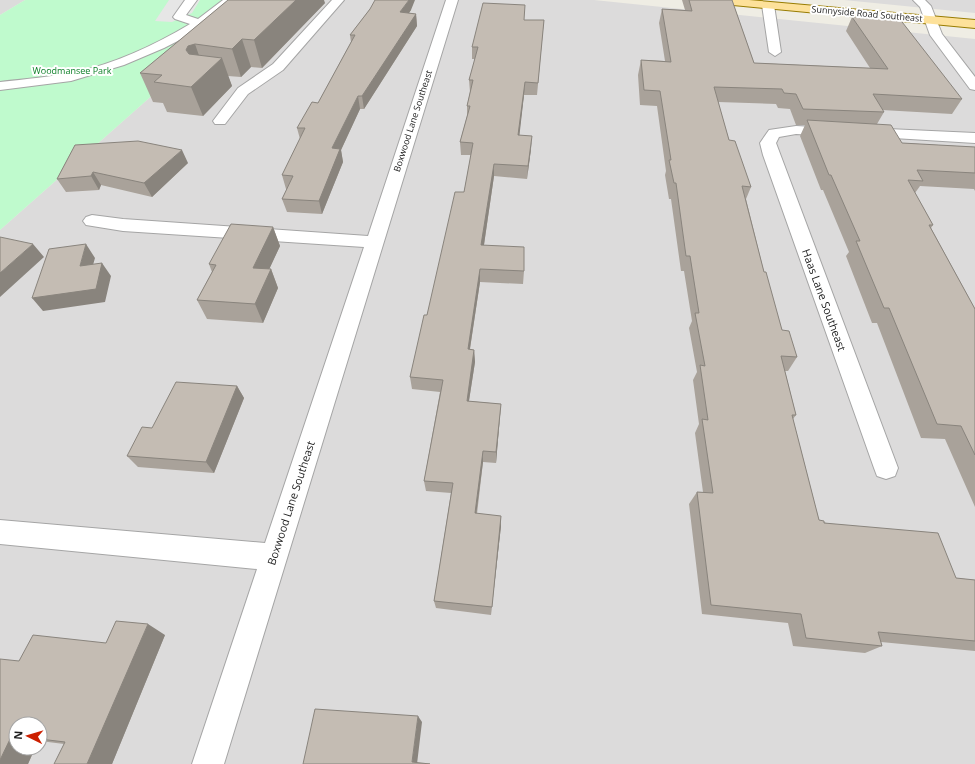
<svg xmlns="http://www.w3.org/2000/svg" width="975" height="764" font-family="'Open Sans',sans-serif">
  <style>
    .residential { fill: #dcdbdb; fill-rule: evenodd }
    .park { fill: #bffacd }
    .parking { fill: #e6e6e6 }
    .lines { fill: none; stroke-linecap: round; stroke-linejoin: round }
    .minor-casing { stroke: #a5a5a5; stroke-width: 2 }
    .major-casing { stroke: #987c00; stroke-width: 2 }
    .minor { fill: #fff; fill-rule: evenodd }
    .major { fill: #fde19a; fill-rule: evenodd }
    .wall { fill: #a9a29a }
    .shaded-wall { fill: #89847d }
    .building { fill: #c4bcb3; stroke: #89847d }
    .labels { text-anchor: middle; stroke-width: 4; stroke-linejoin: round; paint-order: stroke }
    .far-street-label { font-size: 9px; fill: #1e1e1e; stroke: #fff }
    .far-park-label { font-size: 9px; fill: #0a7e25; stroke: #fff }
    .street-label { font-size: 11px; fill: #1e1e1e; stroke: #fff }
  </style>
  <rect width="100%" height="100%" fill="#efede4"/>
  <path class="residential" d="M0 0H25L0 15Z
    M260 0H594L975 39V764H0V230ZM16 724H40V748H16Z
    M844 0H975V13Z"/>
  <path class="park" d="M25 0H260L0 230V15Z"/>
  <path class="parking" d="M169 0H200L192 13 172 22 155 21Z"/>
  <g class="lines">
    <g class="minor-casing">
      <path id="minor" d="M185 0H197L186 15 198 19 223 0H236L205 27 164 48 124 65 71 81 0 90V82C26 79 51 77 76 72 116 63 155 45 190 24L175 19 173 17Z
        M332 0H344L283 70 248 94 225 124H215L213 121 238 88 273 64Z
        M446 0H458L224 764H192L257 569 0 544V520L265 543 364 247 123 231 86 225 83 221 86 217 92 215 123 219 368 236Z
        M913 0H925L931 6 942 34 975 77V90L970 89 930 35 920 7Z
        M768 2 774 5 781 52 775 56 769 52 762 5Z
        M796 126 832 128 837 129 839 132 837 135 832 136 796 134 779 137 776 143 898 468 895 476 886 479 877 476 874 468 763 155 760 143 769 130Z
        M866 128 975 133V143L861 136 858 133 861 130Z"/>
    </g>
    <g class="major-casing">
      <path id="major" d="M706 0H749L975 20V28L712 3Z"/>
    </g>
    <use href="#minor" class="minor"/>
    <use href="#major" class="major"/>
  </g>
  <path class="wall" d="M228 0 325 3 262 68 251 67 241 77 228 76 232 86 203 116 167 112 163 103 153 102 140 73Z
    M682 0H732L754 63 870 68 846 31 852 17 962 99 952 114 882 110 884 112 877 124 902 143 975 147V191L974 189 920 186 915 193 933 225 931 228 975 309V507L945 439 921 438 877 323H872L846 256 849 252 823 190H821L800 136 805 125H796L790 109 778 108 776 104 718 102 729 140 751 187 746 199 764 272 782 330 797 357 788 371H785L796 415 793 419 819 520 956 578 975 580V651L881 642 882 646 865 653 793 646 788 623 702 614 689 504 697 492H703L695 433 699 424 693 380 697 372 689 328 692 321 684 271H681L671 199H669L665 175 666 171 657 106 640 105 638 75 641 60 665 61 659 23 662 9 685 10Z
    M370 9 411 10 409 13 416 14 417 26 364 109H360L341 150 343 162 322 214 287 212 282 199 287 189H286L282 175 300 139 297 128 318 103 351 42 350 35Z
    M524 20H544L537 95H524L519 135 531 149 527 179 494 176 484 245 524 271 523 284 480 282 470 349 474 350 475 362 469 401 501 404 500 416 496 463 483 462 477 514 501 516V526L491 615 436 608 434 601 451 493 426 491 424 481 440 392 412 389 410 377 427 315 464 192 471 155H461L460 142 467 116V106L470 92 469 80 475 59H472V47Z
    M75 145 188 163 152 197 101 185 99 190 66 192 57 179Z
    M273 227 280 246 269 269H271L278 288 263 323 207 319 197 300 212 272 209 264Z
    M237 386 244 398 214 473 138 467 127 456Z
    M165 635 112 764H54L64 744 40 741V724H16V748H35L28 764H0L19 661 106 643Z"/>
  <path class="shaded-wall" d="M296 0H324L325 3 262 68 254 40Z
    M409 0H415L411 10 401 24 400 12Z
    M416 14 417 26 364 109 362 96Z
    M242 39 251 67 241 77 232 49Z
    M195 44 205 73 186 50 188 46Z
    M222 58 232 86 203 116 191 87Z
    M525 82 524 95 518 148V135Z
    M358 96 360 109 341 150 343 162 322 214 319 201 332 148Z
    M532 136 531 149 527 179 528 166Z
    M182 150 188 163 152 197 144 183Z
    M494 164V176L482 258 481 245Z
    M93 172 101 185 99 190 91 176Z
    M273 227 280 246 261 287 253 268Z
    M33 244 44 257 0 297V273Z
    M86 244 95 258 89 279 80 266Z
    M102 263 111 276 105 302 43 311 32 298Z
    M271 269 278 288 263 323 255 304Z
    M480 269V282L468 361V349Z
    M474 350 475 362 467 413V401Z
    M237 386 244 398 214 473 206 462Z
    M501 404 500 416 496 463V452Z
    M483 451V462L475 523V513Z
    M501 516V526L491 615 492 607Z
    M148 624 165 635 112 764H87Z
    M418 716 422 722 417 764 412 762Z
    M12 735 16 736V748H35L28 764H0V760Z"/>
  <path class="building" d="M228 0H296L254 40 242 39 232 49 195 44 188 46 186 50 189 54 222 58 191 87 154 82 162 75 140 73Z
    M375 0H409L400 12 416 14 362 96H358L332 148 340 149 319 201 282 199 293 176 282 175 305 128H297L312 102 318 103 355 35H350L370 9Z
    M689 0H732L754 63 888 69 852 17 899 18 962 99 873 94 884 112 803 109 796 94 784 93 782 89 714 87 729 140 735 141 751 187 742 186 764 272H766L782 330 789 331 797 357 781 356 796 415H792L819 520 824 521V523L938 533 956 578 975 580V641L878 632 882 646 806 638 801 614 711 605 697 492 713 493 702 419 708 420 700 365 705 366 695 313H699L690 256H686L676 183H674L669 160H671L660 91 644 90 641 60 671 62 662 9 692 11Z
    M483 3 525 5 524 20H544L538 83 525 82 518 135 532 136 528 166 494 164 481 245 524 247V271L480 269 468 349 474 350 467 401 501 404 496 452 483 451 475 513 501 516 492 607 434 601 453 483 424 481 443 380 410 377 424 315H427L455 192H464L473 143 460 142 470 106H467L473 80H469L478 47H472Z
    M807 120 891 125 902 143 975 147V173L917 170 923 181 908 180 933 225H929L975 309V455L961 426 937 424 889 308H884L856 241H860L831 175H829Z
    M138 141 182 150 144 183 93 172 91 176 57 179 75 145Z
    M231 224 273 227 253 268 271 269 255 304 197 300 216 265 209 264Z
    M0 237 33 244 0 273Z
    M86 244 80 266 102 263 96 289 32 298 49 249Z
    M176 382 237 386 206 462 127 456 142 427 152 428Z
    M116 621 148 624 87 764H54L65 742 40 739V724H16V736L12 735 0 760V659L19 661 33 635 106 643Z
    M315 709 418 716 412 762 430 764H303Z"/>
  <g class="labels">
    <g class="far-street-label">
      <text transform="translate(867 14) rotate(5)" y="3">Sunnyside Road Southeast</text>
      <text transform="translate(413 121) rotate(-72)" y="3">Boxwood Lane Southeast</text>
    </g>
    <g class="far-park-label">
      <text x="72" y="74">Woodmansee Park</text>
    </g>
    <g class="street-label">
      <text transform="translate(824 300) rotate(70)" y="4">Haas Lane Southeast</text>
      <text transform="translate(291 503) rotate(-72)" y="4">Boxwood Lane Southeast</text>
    </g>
  </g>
  <g transform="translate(28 736) rotate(275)"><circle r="19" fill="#ffffff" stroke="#a5a5a5"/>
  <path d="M0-3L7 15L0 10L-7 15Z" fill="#cc1f00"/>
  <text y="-6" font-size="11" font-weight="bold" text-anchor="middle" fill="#1e1e1e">N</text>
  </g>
</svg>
